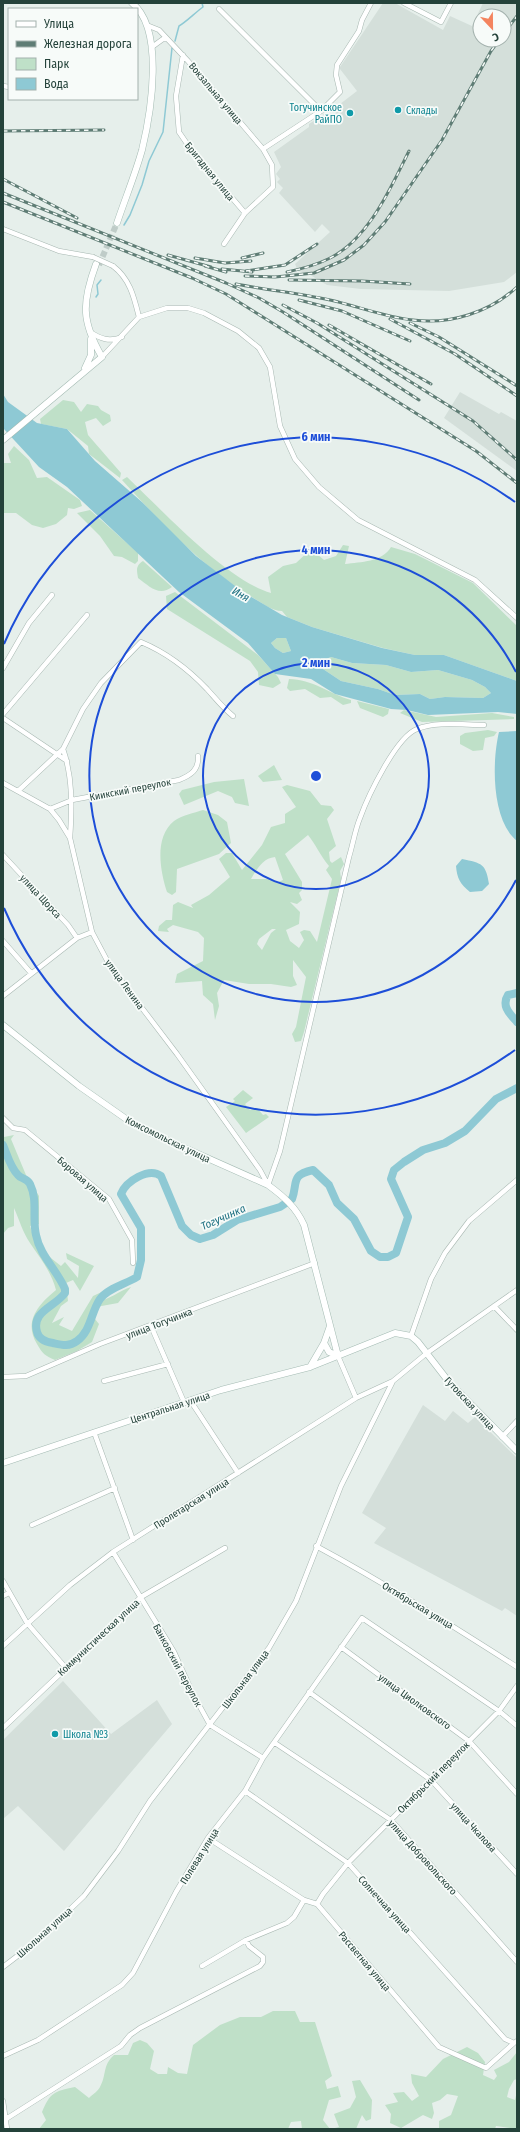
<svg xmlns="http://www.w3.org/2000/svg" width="520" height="2132" font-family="'Fira Sans Condensed',sans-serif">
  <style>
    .built { fill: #d4dfda; fill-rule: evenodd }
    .green { fill: #bfe0c8; fill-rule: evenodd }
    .water { fill: #8ec9d4; fill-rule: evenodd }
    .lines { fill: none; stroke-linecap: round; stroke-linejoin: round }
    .stream { stroke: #8ec9d4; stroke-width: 1.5 }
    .river { stroke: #8ec9d4; stroke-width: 8 }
    .secondary-tunnel { stroke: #bfccc8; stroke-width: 6; stroke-dasharray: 6 3; stroke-linecap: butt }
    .street-casing { stroke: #a8b8b2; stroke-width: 5.5 }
    .secondary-casing { stroke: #a4bbb3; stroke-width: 7 }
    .street { stroke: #fff; stroke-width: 4.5 }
    .secondary { stroke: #fff; stroke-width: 6 }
    .rail-casing { stroke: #5f7d75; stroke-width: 3 }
    .rail { stroke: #f7fbf9; stroke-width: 1.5; stroke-dasharray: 4.5; stroke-linecap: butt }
    .street-bridge-casing { stroke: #a8b8b2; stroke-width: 5.5; stroke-linecap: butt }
    .street-bridge { stroke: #fff; stroke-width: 4.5 }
    .ring { fill: none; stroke: #1d4ed8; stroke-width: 2 }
    .culture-dot { fill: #0f9aa8; stroke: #f7fbf9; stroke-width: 1.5 }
    .labels { text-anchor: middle; stroke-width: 3.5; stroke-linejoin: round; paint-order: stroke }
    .street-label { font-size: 10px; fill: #24423a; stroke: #f7fbf9 }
    .culture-label { font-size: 10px; fill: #0d838f; stroke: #f7fbf9; text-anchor: start }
    .water-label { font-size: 11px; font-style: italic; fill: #1c6f80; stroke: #f7fbf9 }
    .centre { fill: #1d4ed8; stroke: #f7fbf9; stroke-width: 2 }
    .ring-label { font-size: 12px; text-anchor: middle; font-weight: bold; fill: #1d4ed8; stroke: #f7fbf9; stroke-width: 3.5; stroke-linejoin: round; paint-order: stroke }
  </style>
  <rect width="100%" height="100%" fill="#e6efeb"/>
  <path class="built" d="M383 3H395L443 30 450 16 472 26 483 3H517V272L504 282 449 291 361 289 327 285 307 273 298 271 295 264 330 232 322 224 315 232 279 193 283 188 277 182 280 179 276 174 281 167 274 152 309 127V124L327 112 329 115 331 111 357 91 340 69V67ZM480 16H504V40H480Z
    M460 392 499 414 501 412 517 421V471L444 418Z
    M423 1405 445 1421 453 1411 468 1423 475 1417 517 1458V1616L505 1608 502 1611 374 1543 386 1528 362 1513Z
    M63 1681 111 1734 157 1700 172 1724 64 1851 18 1806 3 1819V1740Z"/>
  <path class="green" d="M63 400 74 402 81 412 87 404 98 406 101 410 110 415 111 421 103 426 96 418 85 422 88 435 121 473 120 478 89 454 88 446 67 429 41 424 40 419Z
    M14 446 29 460 37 478 47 477 80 500 82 506 74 509 68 508 67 515 56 524 43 528 32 525 16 513H3V463H11L8 454Z
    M127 477C162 510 226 580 271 593L268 577 283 566 296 563 311 549 324 560 336 556 343 545 349 546 345 564C361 562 382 562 391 547L415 554 473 583 517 626V681L444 655H415L383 648 312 627 287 617 282 611C272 611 264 604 255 599 203 568 162 524 122 480Z
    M90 510 138 553V561L135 564 122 557 114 556 100 536 77 513Z
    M143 561 172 587C159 597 149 586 138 578 137 571 135 566 143 561Z
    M175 592 258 655 278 677 281 683 273 688 259 685 258 672 250 661 167 609 166 596Z
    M277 638H286L291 651 283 653 275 648 271 643Z
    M331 657 352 663 386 665 411 672 438 670 472 680 485 687 491 693 483 698 445 697 430 699 420 694 395 695 378 689 341 681 323 669 321 661Z
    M289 679C312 679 330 694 351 700V703L343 705 331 697 320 698 305 689 290 691 287 688Z
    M357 701 389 709 388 714 383 717 360 708Z
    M404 710 436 717 492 713 514 717V719L422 722 400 713Z
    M488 730 497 732 494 736 485 738 483 750 473 751 460 744V736L465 733Z
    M274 765 282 780 263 782 258 776Z
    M244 779 249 806 235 803 232 797 218 791 184 805 179 794 182 790 214 782Z
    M287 785 310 791 321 805 331 806 334 810 327 819 336 846 329 852 330 861 332 863 341 857 344 864 340 871 341 879 304 1032 301 1041 295 1042 292 1034 296 1027 306 977 293 960V976L297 985 291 987 271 984H249L224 980 217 993 219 1006 215 1020 213 1004 203 995 202 981 175 983 177 974 203 961 204 938 198 932 173 925 167 929 169 932 158 931 159 926 166 920H172L173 905 178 902 193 908 191 905 209 895 230 877 219 859 226 853H232L242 870 262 845 271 827 285 823V814L296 807 282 787ZM308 835C316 845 320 855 329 866L326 870 332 879 317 942 310 931 304 930 300 932 304 940 299 948 290 941 286 930 299 924 300 912 290 902 297 904 302 900 299 893 302 890V882L285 854ZM275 857 283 880 278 882 269 879H251C257 869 263 858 275 857ZM272 929H276L271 933 262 950 257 944 259 939Z
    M203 810 218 815 227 822 231 843 219 854 177 869 176 892 172 895 167 892C160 871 154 837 174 821 182 815 194 813 203 810Z
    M243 1090 253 1098 245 1104 250 1110 257 1108 263 1115 266 1114 269 1117 246 1133 226 1107 235 1101 233 1099Z
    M14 1135 11 1139 26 1175 39 1196V1224L30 1226 37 1247 61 1266 65 1262 78 1278 79 1266 67 1259 66 1253 94 1266 80 1291 73 1280 66 1283 68 1301 61 1306 52 1323 64 1317 59 1325 72 1331 93 1296 106 1290 97 1301C108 1301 120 1290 131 1287L118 1303 96 1307 95 1319 99 1324 92 1342 77 1351 55 1360C45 1356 42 1353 37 1344 23 1321 39 1304 56 1290 51 1271 40 1258 30 1243 23 1233 19 1219 14 1208V1226L8 1228 3 1234V1136L4 1137Z
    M273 2011H295L300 2022H315L332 2076 325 2081 327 2089 338 2086 341 2097 329 2100 323 2120 330 2129H302L301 2121 291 2122 288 2129H39L46 2120 42 2112C50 2093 54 2091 75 2087L89 2098C92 2095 98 2091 100 2087 107 2074 102 2066 114 2055H128L133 2043 140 2040 147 2043 154 2051 150 2069 158 2074H167L168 2067 178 2073 187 2074 193 2045 220 2025 240 2017H261Z
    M467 2047 478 2053 485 2062 483 2075 494 2080 497 2076 494 2070 509 2062 517 2052V2079L514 2080 509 2089 507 2097 515 2100 517 2091V2129L496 2126 495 2129H439V2121L451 2115 458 2096 447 2094 440 2100 432 2103 434 2113 432 2119 423 2115 401 2128 390 2123 391 2114 385 2105 398 2102 393 2093 404 2092 412 2101 419 2096 412 2083 411 2074 426 2077 443 2059Z
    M360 2080 372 2100 371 2119 366 2121 362 2115 356 2129H331L339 2127 334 2114 350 2108 356 2097 352 2081Z"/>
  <path class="water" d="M3 394 8 402 37 423 67 429 95 461 142 502 196 556 243 592 282 615 312 627 382 648 415 655H444L517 681V714L498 712 428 715 407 710 391 709 335 694 311 679 275 674 248 643 179 592 67 487 39 467 3 428ZM277 638H286L291 651 283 653 275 648 271 643ZM331 657 352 663 386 665 411 672 438 670 472 680 485 687 491 693 483 698 445 697 430 699 420 694 395 695 378 689 341 681 323 669 321 661Z
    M517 731V841C491 820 492 761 499 732Z
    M462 859C482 863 486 864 489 884L482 891 470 892C460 884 457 878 456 866Z"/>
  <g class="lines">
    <path class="stream" d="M175 41 179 26C185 23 196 12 203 7L202 3
      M124 225 130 215 142 185 149 161 163 132 172 48
      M96 297 98 294 97 285 101 280"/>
    <path class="river" d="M517 993 508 995C501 1006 510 1014 517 1022
      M3 1145C7 1154 10 1167 18 1175 21 1179 27 1178 30 1184 38 1200 32 1218 36 1235 40 1256 57 1270 65 1289V1293C55 1307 31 1311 37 1332 39 1340 46 1342 53 1343 62 1345 69 1347 77 1341 91 1331 91 1312 100 1299 108 1288 126 1284 137 1277L141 1260V1228L121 1194C126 1181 149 1167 161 1176L182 1226 191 1235 200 1239 213 1235 237 1220 280 1207 292 1199C298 1183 290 1175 313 1170L329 1185 337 1203 354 1219 371 1251 380 1257H388L396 1253 408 1217 391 1179 394 1170 404 1162 423 1150 445 1143 465 1131 496 1099 517 1088"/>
    <path class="secondary-tunnel" d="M99 265 117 223"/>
    <g class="street-casing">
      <path id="street" d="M404 3 441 22 451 3
        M219 9 321 111
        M149 26 159 30 188 61 263 149 272 165 273 187 245 213 224 244
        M152 47 163 39H167
        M183 55 176 96 179 132 192 151 245 213
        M3 86 9 87
        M263 149 321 111 340 92 336 75 337 65 359 31 362 20 371 3
        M3 229 59 251 93 257
        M113 266C130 279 134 297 139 317
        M90 332C101 339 109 342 122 337
        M102 357 139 317 167 308H188L204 313 238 331 259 348 270 367 280 426 295 459 319 487 358 520 475 580 517 618
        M3 668 29 623 52 595
        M3 714 87 615
        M3 718 67 761
        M63 749C73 778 72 808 70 838
        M3 783 50 809 59 820 70 838 92 932 110 966 177 1054 260 1170 268 1185
        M18 791 63 749 83 709 101 683 141 642C165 652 189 670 207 689 216 699 223 708 233 716
        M50 809 72 800 179 780C191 775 199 770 198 756
        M3 855 68 925 77 938
        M3 941 31 973
        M3 996 77 938 92 932
        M3 1118 13 1128 25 1130 109 1199 132 1240 133 1263
        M268 1185 280 1151 349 857C353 844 355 830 360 818 368 796 396 737 417 729 436 721 463 725 484 725
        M494 1306 517 1330
        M151 1326 184 1402
        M411 1336 431 1279 445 1253 469 1221 517 1180
        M338 1356 356 1398
        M3 1377 26 1376 100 1344 315 1263
        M104 1381 168 1364
        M190 1400 238 1473
        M94 1432 133 1540
        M502 1437 517 1421
        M32 1525 115 1488
        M316 1546C385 1583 451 1625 517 1667
        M113 1552 174 1652 193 1694 210 1725 263 1758
        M3 1581 27 1623 65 1667
        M3 1596 9 1593
        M3 1646 70 1585 113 1552 356 1398 393 1381
        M341 1647 469 1741 517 1794
        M309 1692 431 1780 517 1874
        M3 1728 141 1597 225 1548
        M275 1743 391 1820 517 1962
        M245 1791 348 1863 505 2039 514 2043 517 2041
        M208 1838 304 1900 317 1904 439 2047 486 2068 514 2043
        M317 1904 323 1894 348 1863 499 1711 517 1686
        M202 1966 246 1940 287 1923 294 1917 304 1900
        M3 1967 37 1941 84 1896 118 1851 150 1801 269 1648 296 1601 341 1486 393 1381 427 1353 517 1290
        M3 2056 38 2040 122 1985 133 1973 176 1892 208 1838 245 1791 263 1758 362 1618 499 1711 517 1726
        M3 2101 7 2129
        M6 2119 121 2046 130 2035 140 2028 260 1966 263 1962V1957L249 1946 246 1940"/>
    </g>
    <g class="secondary-casing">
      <path id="secondary" d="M117 223C125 199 135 175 142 150 151 113 165 29 132 3
        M85 368 91 355V339
        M3 440 102 357C81 321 82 302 96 264
        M3 1025 79 1086 129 1121 151 1133 268 1185C283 1196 296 1207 304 1225L338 1356
        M324 1343 329 1352 338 1356
        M310 1367 324 1343 330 1326
        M3 1463 221 1390 310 1367 395 1333 411 1336 418 1342 449 1382 517 1451"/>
    </g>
    <use href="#street" class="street"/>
    <use href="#secondary" class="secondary"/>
    <g class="rail-casing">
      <path id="rail" d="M504 33 517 16
        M3 131 104 130
        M3 179 77 218
        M3 193 226 283 259 298 283 312 419 400
        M3 202 192 278 226 294 476 451 517 483
        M168 255 211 267
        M195 258 225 263 251 261
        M242 258 263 253
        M205 266 226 272
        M222 269 252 272
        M246 271 285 265 317 244
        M287 272C301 269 316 265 328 259 368 241 391 187 409 151
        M245 276 275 277 314 273 344 260 364 245 385 222 442 140 491 51 499 40
        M289 280 362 281 410 284
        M236 284C267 290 299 293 330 300 357 306 385 317 413 320 450 325 490 312 517 287
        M299 300 342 311 410 341
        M283 305 317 323 473 421 517 460
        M390 319 455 354 517 396
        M410 323 439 337 517 386
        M329 325 431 384"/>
    </g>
    <use href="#rail" class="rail"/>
    <g class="street-bridge-casing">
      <path id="street-bridge" d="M93 257 113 266"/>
    </g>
    <use href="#street-bridge" class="street-bridge"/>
  </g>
  <g class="ring">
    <circle cx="316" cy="776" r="113"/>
    <path d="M516 880A226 226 0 1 1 516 672"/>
    <path d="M515 1050A339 339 0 0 1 4 908M4 644A339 339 0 0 1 515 502"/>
  </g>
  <g class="culture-dot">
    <circle cx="398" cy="110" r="4"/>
    <circle cx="350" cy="113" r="4"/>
    <circle cx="55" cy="1734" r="4"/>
  </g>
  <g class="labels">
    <g class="street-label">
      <text transform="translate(216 93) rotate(50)" y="4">Вокзальная улица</text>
      <text transform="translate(210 171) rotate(51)" y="4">Бригадная улица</text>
      <text transform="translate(130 789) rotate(-11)" y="4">Киикский переулок</text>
      <text transform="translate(41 896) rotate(47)" y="4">улица Щорса</text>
      <text transform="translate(125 984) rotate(54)" y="4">улица Ленина</text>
      <text transform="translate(168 1139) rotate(26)" y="4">Комсомольская улица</text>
      <text transform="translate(83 1179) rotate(41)" y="4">Боровая улица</text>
      <text transform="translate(159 1323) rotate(-21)" y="4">улица Тогучинка</text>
      <text transform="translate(470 1403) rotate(47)" y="4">Гутовская улица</text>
      <text transform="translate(170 1407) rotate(-18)" y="4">Центральная улица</text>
      <text transform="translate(191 1503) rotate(-32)" y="4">Пролетарская улица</text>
      <text transform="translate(418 1605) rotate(31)" y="4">Октябрьская улица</text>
      <text transform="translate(98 1637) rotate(-43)" y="4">Коммунистическая улица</text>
      <text transform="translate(178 1665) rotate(62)" y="4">Банковский переулок</text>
      <text transform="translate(245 1679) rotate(-53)" y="4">Школьная улица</text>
      <text transform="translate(415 1701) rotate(36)" y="4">улица Циолковского</text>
      <text transform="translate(433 1777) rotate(-45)" y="4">Октябрьский переулок</text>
      <text transform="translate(474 1827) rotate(48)" y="4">улица Чкалова</text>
      <text transform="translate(199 1856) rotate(-58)" y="4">Полевая улица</text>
      <text transform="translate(423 1857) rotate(48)" y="4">улица Добровольского</text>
      <text transform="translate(385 1904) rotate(48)" y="4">Солнечная улица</text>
      <text transform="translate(44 1932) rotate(-42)" y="4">Школьная улица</text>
      <text transform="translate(365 1961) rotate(50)" y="4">Рассветная улица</text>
    </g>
    <g class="culture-label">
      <text x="342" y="111" text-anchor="end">Тогучинское<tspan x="342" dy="12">РайПО</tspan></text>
      <text x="406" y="114">Склады</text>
      <text x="63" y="1738">Школа №3</text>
    </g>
    <g class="water-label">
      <text transform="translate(241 594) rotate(30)" y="4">Иня</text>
      <text transform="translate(223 1217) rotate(-24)" y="4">Тогучинка</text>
    </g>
  </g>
  <circle cx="316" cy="776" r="6" class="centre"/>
  <g class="ring-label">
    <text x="316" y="441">6 мин</text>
    <text x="316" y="554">4 мин</text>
    <text x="316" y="667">2 мин</text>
  </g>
  <rect width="520" height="2132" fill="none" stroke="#24423a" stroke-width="8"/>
  <rect x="8" y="8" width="130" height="92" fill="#f7fbf9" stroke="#a3b1ad"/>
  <rect x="16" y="21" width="20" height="6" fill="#ffffff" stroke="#a3b1ad"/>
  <text x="44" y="28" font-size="12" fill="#24423a">Улица</text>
  <rect x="16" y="41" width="20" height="6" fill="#5f7d75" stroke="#a3b1ad"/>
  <text x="44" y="48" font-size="12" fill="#24423a">Железная дорога</text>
  <rect x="16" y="58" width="20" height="12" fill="#bfe0c8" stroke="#a3b1ad"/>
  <text x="44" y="68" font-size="12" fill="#24423a">Парк</text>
  <rect x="16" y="78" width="20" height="12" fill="#8ec9d4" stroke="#a3b1ad"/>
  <text x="44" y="88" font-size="12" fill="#24423a">Вода</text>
  <g transform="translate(492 28) rotate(158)"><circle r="19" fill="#f7fbf9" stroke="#a3b1ad"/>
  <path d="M0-3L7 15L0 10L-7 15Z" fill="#f4845f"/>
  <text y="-6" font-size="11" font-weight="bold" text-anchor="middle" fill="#24423a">С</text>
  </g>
</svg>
